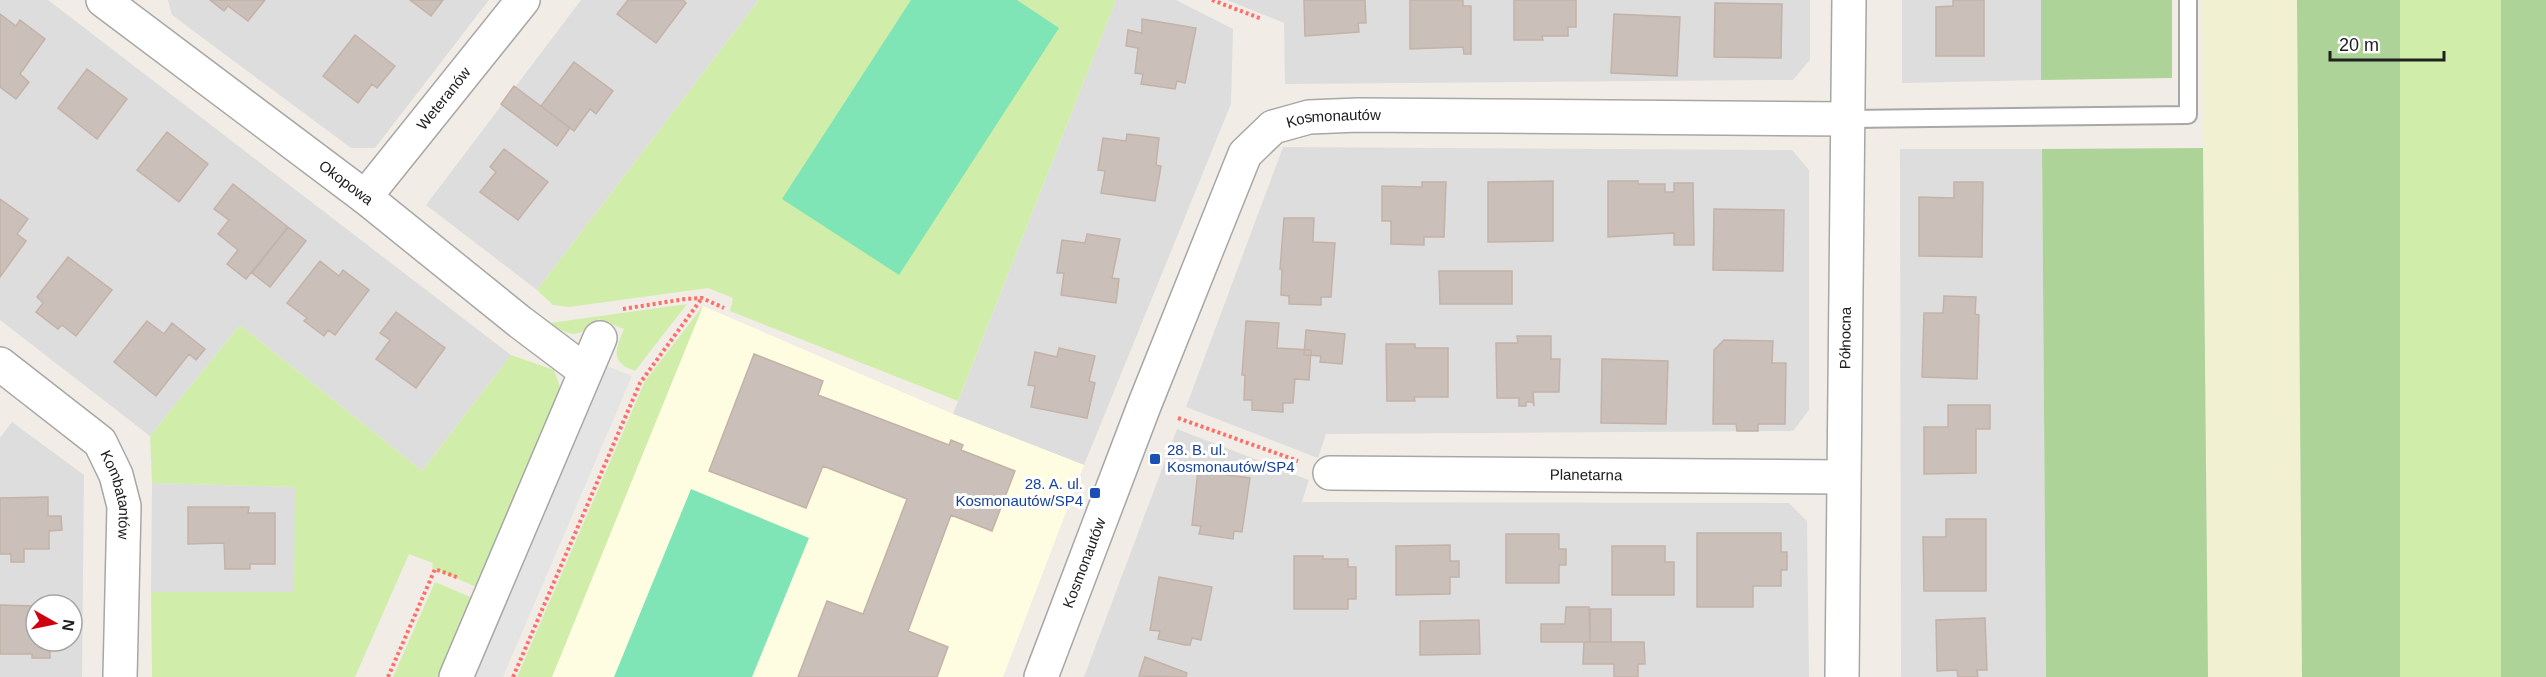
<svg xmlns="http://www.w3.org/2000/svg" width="2546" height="677" font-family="Arial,sans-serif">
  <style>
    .residential { fill: #dedddd; fill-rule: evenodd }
    .education { fill: #fffde1 }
    .farmland { fill: #f1f1d1 }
    .grass { fill: #d0eea9 }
    .forest { fill: #aed398 }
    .pitch { fill: #7fe5b6 }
    .parking { fill: #e4e4e4 }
    .building { fill: #cabfb9; stroke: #c4b2a7; stroke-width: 1.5 }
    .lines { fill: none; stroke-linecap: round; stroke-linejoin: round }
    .lane-casing { stroke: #a7a7a7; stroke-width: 20 }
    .street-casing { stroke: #a7a7a7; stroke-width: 36 }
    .path { stroke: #ff6e69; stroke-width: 4; stroke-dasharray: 3 3; stroke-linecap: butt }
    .lane { stroke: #fff; stroke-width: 16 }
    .street { stroke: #fff; stroke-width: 33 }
    .transit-dot { fill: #1a4fb4; stroke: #fff; stroke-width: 2 }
    .labels { text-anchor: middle; stroke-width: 6; stroke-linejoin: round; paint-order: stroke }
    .street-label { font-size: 15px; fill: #202020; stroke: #fff }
    .transit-label { font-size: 15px; fill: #164399; stroke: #fff; text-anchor: start }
  </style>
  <rect width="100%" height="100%" fill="#f1ede6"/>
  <path class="residential" d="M0 0H48L511 355 422 471 240 325 150 436 0 320Z
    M168 0H489L375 148H351L172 15Z
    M581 0H759L537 290 426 205Z
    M1116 0H1176L1233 29 1231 104 1084 465 953 414Z
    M1227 0H1810V60L1793 80 1285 84 1284 23Z
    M1902 0H2041V80L1902 83Z
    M1283 147 1792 150 1809 170V410L1793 431 1326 434 1318 458 1186 407Z
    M1900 149H2042L2046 677H1901Z
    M12 422 84 475 82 677H0V438ZM36 605H72V641H36Z
    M1177 429 1309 480 1302 502 1789 503 1807 521 1809 677H1084Z
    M152 483 296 487 294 592H151Z"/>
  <path class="education" d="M703 306 953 414 1084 465 1003 677H552Z"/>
  <path class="farmland" d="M2202 0H2297L2302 677H2208Z"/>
  <path class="grass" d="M759 0H1116L958 401 730 311 733 298 708 288 569 307 553 305 537 290Z
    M2400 0H2501V677H2400Z
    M687 304 635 371C610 362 615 351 624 329L598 319C578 338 572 338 550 323Z
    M703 306 552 677H517L645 381Z
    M240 325 422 471 511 355 554 370 561 390 479 588 432 568 433 563 409 554 355 677H152L151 592H294L295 487 152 483 150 436Z
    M435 582 475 599 440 677H393Z"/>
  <path class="forest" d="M2041 0H2172V78L2041 80Z
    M2297 0H2400V677H2302Z
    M2501 0H2546V677H2501Z
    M2203 148 2208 677H2046L2042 149Z"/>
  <path class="pitch" d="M911 0H1017L1059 28 899 275 782 199Z
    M691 489 809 538 752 677H614Z"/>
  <path class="parking" d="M607 366 632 376 503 677H475Z"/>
  <path class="building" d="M210 0H265L248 21 228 6 224 11Z
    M410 0H443L431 16Z
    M628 0H683L686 3 656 43 617 14Z
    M1304 0H1365L1366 23H1358L1359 32 1305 36Z
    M1410 0H1463V6H1471V54H1464L1463 47 1410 49Z
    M1514 0H1576V27H1568V36H1542L1543 40H1514Z
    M1953 0H1984V56H1936V7L1953 6Z
    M1715 3 1782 4 1781 58 1714 57Z
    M0 14 16 26 20 20 45 39 20 74 29 82 16 99 0 87Z
    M1614 14 1680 17 1677 76 1611 73Z
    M1142 19 1196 28 1185 83 1177 81 1175 89 1141 84 1143 74 1135 73 1138 48 1126 46 1128 30 1142 33Z
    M355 35 395 66 377 88 372 84 358 103 323 76Z
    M574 62 613 91 596 114 590 109 574 131 541 106Z
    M87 69 127 99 97 139 58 108Z
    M514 86 570 128 557 146 501 104Z
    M167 132 208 164 179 202 137 170Z
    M1127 134 1159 138 1156 165 1161 166 1155 201 1101 193 1105 171 1098 170 1103 138 1126 141Z
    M504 149 548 182 518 220 480 192 496 172 490 167Z
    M1553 181V241L1488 242V182Z
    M1608 181H1638V184H1665V192H1674V183H1693L1694 245H1674V233L1608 237Z
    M1422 182H1446L1444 237H1424V245L1391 244V221H1382V186L1422 187Z
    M1954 182H1983L1982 257 1919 256V197L1954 198Z
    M233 184 288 227 246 279 227 264 238 250 218 234 229 220 214 209Z
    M0 199 28 219 17 234 26 241 0 277Z
    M1714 209 1784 210 1783 271 1713 270Z
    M1284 218H1314L1313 242 1335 243 1331 297H1321V305L1289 304V296L1281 295 1282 269H1280Z
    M288 227 306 241 270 287 252 273Z
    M1087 234 1120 239 1112 278 1119 279 1116 303 1061 295 1064 273H1057L1062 240 1085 243Z
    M68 257 112 290 76 336 62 325 58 329 36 312 43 303 37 297Z
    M320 261 339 276 343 270 369 290 335 335 328 330 324 336 304 321 307 318 287 303Z
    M1439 271H1512V304H1440Z
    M1944 296 1976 297 1975 314 1979 315 1977 379 1922 377 1924 313H1943Z
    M396 312 445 348 416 388 376 359 390 340 380 333Z
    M147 321 164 334 172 323 205 349 196 360 189 354 156 396 114 362Z
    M1246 321 1279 323 1277 348 1311 350 1309 380 1295 379 1293 403H1283V412L1252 410V400H1244L1245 375H1242Z
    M1306 330 1345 334 1342 364 1320 362 1321 356 1304 355Z
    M1517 336H1551V359H1560L1559 392H1533L1534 406 1533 402H1526V406H1519V398H1497L1496 343H1518Z
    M1724 340 1773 341 1772 363H1786L1785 424H1758V431H1737L1736 424H1713L1714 350Z
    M1386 344H1415V348H1448V397H1414L1415 401H1387Z
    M1059 348 1095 356 1089 381 1095 383 1087 418 1031 407 1035 386 1028 385 1035 352 1057 357Z
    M754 354 823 381 818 395 949 445 951 440 963 445 961 450 1015 471 992 531 951 515 908 631 948 647 937 677H798L827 601 863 614 907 499 823 466 806 508 709 471Z
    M1602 359 1668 361 1666 424 1601 423Z
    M1948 405H1990V429H1976V473L1924 474V427H1948Z
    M1198 471 1250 478 1242 532 1234 531 1233 539 1199 534 1201 526 1192 525Z
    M48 497V516H61L62 530 49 531V549H24V562H11V554H0V498Z
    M188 507H249L248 513H275V564H250V569H225L224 543 188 544Z
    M1946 519H1986V591H1924L1923 537H1946Z
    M1697 533H1781V552H1787V570H1781V586H1753V607H1697Z
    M1506 534H1559V549H1566V565H1559V583H1506Z
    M1450 545V561H1459V577H1450V594L1396 595V546Z
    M1612 546H1665V562H1674V595H1612Z
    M1294 556H1323V559H1348V567H1356V599H1348V609H1294Z
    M1159 577 1212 587 1201 640 1192 638 1190 645H1185L1158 639 1160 631 1150 630Z
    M0 605 36 606V641H50V658H32V654H0Z
    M1566 607H1589L1590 642H1541V624H1565Z
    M1590 609H1611V642H1590Z
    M1985 618 1987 670H1977L1978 677H1958L1957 670 1937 671 1936 620Z
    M1479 620 1480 654 1420 655V621Z
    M1584 642H1644L1645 664H1638V677H1614V664H1583Z
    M1145 657 1187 673 1186 677 1139 676Z"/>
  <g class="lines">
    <g class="lane-casing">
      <path id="lane" d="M1849 119 2188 115V0"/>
    </g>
    <g class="street-casing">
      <g id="street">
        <path id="s1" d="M103 0 365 197 520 322 585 371"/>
        <path id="s2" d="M365 197 523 0"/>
        <path id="s3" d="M0 364 100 442 116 475 124 506 120 677"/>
        <path id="s4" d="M1330 473 1843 477"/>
        <path d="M456 677 600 338"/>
        <path id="s5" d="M1041 677 1144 406 1245 154 1273 127 1309 117 1358 115 1849 119"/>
        <path id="s6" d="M1842 677 1849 0"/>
      </g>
    </g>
    <path class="path" d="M1212 0 1262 19
      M623 309 685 299 702 298 724 308
      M1178 418 1298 461
      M388 677 435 569 459 578
      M513 677 640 383 702 298"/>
    <use href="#lane" class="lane"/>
    <use href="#street" class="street"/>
  </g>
  <g class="transit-dot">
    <rect x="1149" y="453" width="12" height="12" rx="3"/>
    <rect x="1089" y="487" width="12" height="12" rx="3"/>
  </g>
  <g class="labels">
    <g class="street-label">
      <text dy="5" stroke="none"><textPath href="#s2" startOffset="126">Weteranów</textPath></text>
      <text dy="5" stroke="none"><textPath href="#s5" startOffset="662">Kosmonautów</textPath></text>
      <text dy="5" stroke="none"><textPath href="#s1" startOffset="304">Okopowa</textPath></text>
      <text dy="5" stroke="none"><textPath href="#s6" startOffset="339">Północna</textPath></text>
      <text dy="5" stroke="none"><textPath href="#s4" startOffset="256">Planetarna</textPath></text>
      <text dy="5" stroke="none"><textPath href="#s3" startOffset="183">Kombatantów</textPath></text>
      <text dy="5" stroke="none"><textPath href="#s5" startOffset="122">Kosmonautów</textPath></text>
    </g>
    <g class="transit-label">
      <text x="1167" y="455">28. B. ul.<tspan x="1167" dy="17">Kosmonautów/SP4</tspan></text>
      <text x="1083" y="489" text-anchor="end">28. A. ul.<tspan x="1083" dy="17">Kosmonautów/SP4</tspan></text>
    </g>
  </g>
  <g transform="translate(54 623) rotate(99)"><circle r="28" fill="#ffffff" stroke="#a6a6a6" stroke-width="1.5"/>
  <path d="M0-4.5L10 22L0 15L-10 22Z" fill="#d0000f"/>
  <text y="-9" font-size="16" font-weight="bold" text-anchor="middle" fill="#202020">N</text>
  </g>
  <path d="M2330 51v9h114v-9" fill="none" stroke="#202020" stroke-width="3"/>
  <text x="2339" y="51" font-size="18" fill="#202020" stroke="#ffffff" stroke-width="4.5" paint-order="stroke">20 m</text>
</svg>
